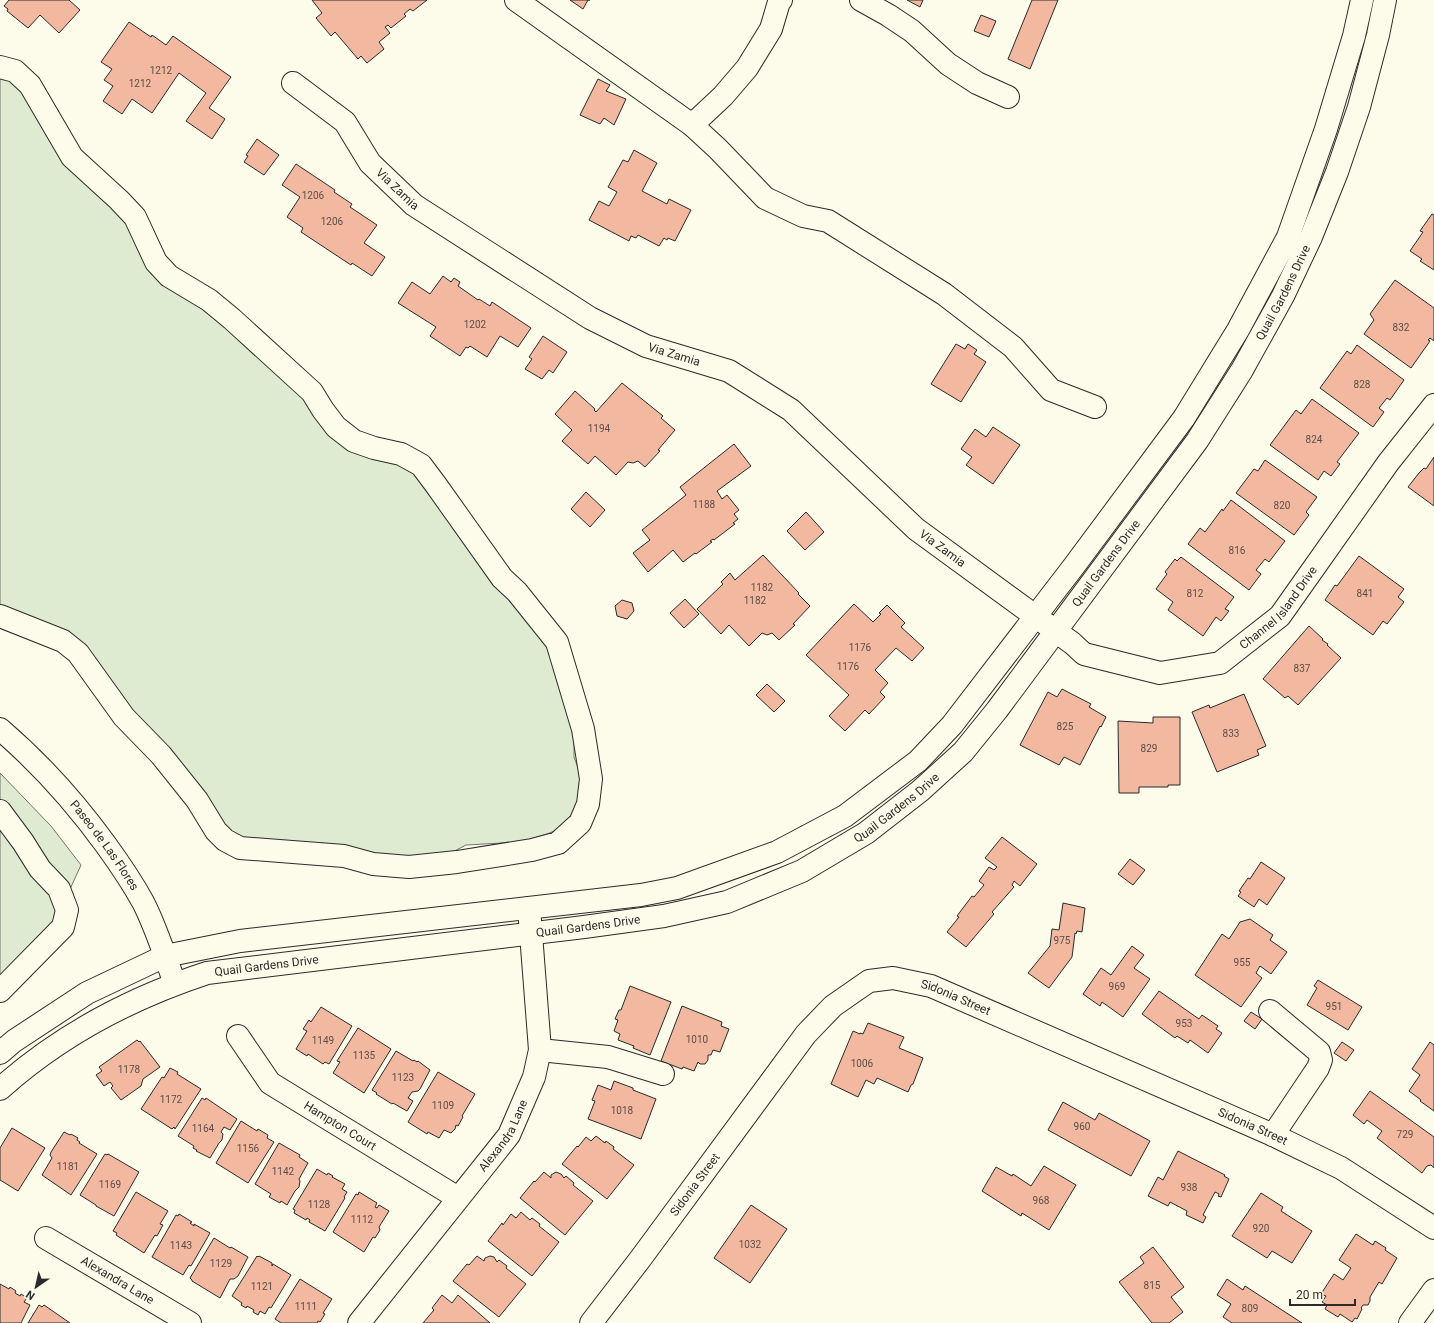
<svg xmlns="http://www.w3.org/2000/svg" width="1434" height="1323" font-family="Roboto,sans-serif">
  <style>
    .green { fill: #deebd1; stroke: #74746e }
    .building { fill: #f2b8a0; stroke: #2b2b2b }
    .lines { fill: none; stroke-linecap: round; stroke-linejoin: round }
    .minor-casing { stroke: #2b2b2b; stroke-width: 24 }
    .major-casing { stroke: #2b2b2b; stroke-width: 24 }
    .minor { stroke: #fdfbea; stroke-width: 22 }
    .major { stroke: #fdfbea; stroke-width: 22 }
    .labels { text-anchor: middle; stroke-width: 3; stroke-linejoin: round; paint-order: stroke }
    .number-label { font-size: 10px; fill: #5d4e48 }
    .street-label { font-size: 12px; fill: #2b2b2b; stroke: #fdfbea }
  </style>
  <rect width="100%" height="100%" fill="#fdfbea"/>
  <path class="green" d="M0 72H8L202 302 280 371 322 421 414 469 499 588 551 651 574 731V757L581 776 582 787 574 815 564 827 547 834 520 842 466 845 437 860 346 851 323 843 312 845 251 844 232 835 200 786 189 772 154 740 86 651 0 609Z
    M0 773 51 826 81 865 61 909 59 916 0 983Z"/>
  <path class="building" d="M9 0H69L80 10 59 33 40 15 28 28 7 11 8 9 4 6Z
    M312 0H427L413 11 410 9 404 14 406 16 391 28 388 25 385 27 390 33 379 42 384 49 367 63 361 56 358 59 335 32 331 36 316 18 322 13Z
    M570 0H590H588L583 9Z
    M907 0H923L920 7Z
    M1032 0H1058L1030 69 1008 59Z
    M981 15 996 21 989 37 974 31Z
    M129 22 151 37 152 35 166 45 173 36 231 77 209 108 225 119 212 139 186 121 206 93 179 73 152 113 132 99 122 114 103 101 113 86 104 80 112 69 101 62Z
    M598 79 610 85 606 91 626 99 614 125 604 118 600 124 580 115Z
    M257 139 279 155 264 175 244 162 248 156 246 155Z
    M634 150 657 163 642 191 667 204 669 199 691 210 675 241 668 238 667 240 664 238 659 246 638 235 636 238 631 236 629 241 589 220 599 201 609 206 617 192 608 187 623 160 628 162Z
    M296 164 335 190 334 192 352 204 350 207 377 225 364 243 385 257 372 276 352 263 351 265 301 232 303 228 287 217 300 197 282 185Z
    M1432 214 1434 215V270L1420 261 1422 259 1410 251 1423 232 1420 231Z
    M443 276 451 282 454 278 460 282 458 286 478 300 479 299 490 306 492 302 531 328 518 347 500 336 487 357 470 346 468 348 466 347 460 356 430 336 436 327 398 303 412 282 430 294Z
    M1395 280 1434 308V341L1430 338 1428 340 1430 341 1411 368 1364 334 1374 320 1370 314Z
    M543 336 567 352 553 373 549 370 542 379 525 369 532 359 529 357Z
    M956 344 965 349 968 344 977 350 974 354 986 362 961 402 931 384Z
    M1357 345 1404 380 1390 400 1387 398 1379 408 1384 412 1373 427 1320 388 1347 351 1351 354Z
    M622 383 663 416 661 418 675 430 658 450 660 451 645 467 638 461 633 463 628 462 616 475 595 456 588 464 562 441 572 430 555 414 575 391 595 409 594 410 596 412Z
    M1312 399 1359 433 1337 462 1340 464 1331 476 1324 471 1318 480 1270 445 1296 410 1301 414Z
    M993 427 1020 445 993 484 966 465 972 457 961 449 975 429 986 437Z
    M734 444 751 466 717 491 722 499 727 495 739 510 734 514 738 519 733 523 735 524 714 540 713 539 710 541 712 542 696 554 695 553 683 562 673 550 648 572 633 553 650 540 642 530 686 495 680 487Z
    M1434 457V506L1408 487 1419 473 1424 468 1426 469Z
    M1265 460 1317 497 1306 512 1309 515 1294 535 1236 493 1254 469 1258 471Z
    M586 492 605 510 590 527 571 509Z
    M1231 500 1285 541 1269 562 1265 559 1256 570 1261 574 1249 590 1188 544 1200 528 1205 532 1222 509 1223 511Z
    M806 512 824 532 805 550 787 531Z
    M763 555 799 593 798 594 810 606 793 624 795 625 779 640 772 633 767 635 762 633 749 646 729 625 721 634 697 609 723 584 721 582 730 573 735 580Z
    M1359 556 1404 589 1398 597 1404 602 1387 624 1383 621 1373 635 1325 600 1335 585 1337 586Z
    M1181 557 1234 597 1225 609 1229 611 1221 621 1216 617 1203 636 1168 610 1173 602 1156 589 1167 574 1165 572 1175 559 1177 561Z
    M685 599 699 614 684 628 670 613Z
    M622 600 632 603 634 611 627 619 617 616 615 606Z
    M854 604 873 622 881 614 879 613 887 605 905 623 901 627 924 648 912 661 896 648 875 670 888 683 880 692 885 697 869 714 865 710 845 731 829 716 849 695 806 655Z
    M1309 626 1323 639 1322 640 1328 644 1327 645 1341 658 1298 705 1288 696 1285 698 1263 679Z
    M767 684 785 701 774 712 756 695Z
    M1062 689 1091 704 1089 707 1106 717 1101 727 1100 726 1080 765 1064 757 1059 765 1020 745 1048 692 1057 697Z
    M1244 694 1266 746 1257 750 1259 755 1217 772 1192 712 1209 705 1210 708Z
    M1153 717H1180V785H1168V787H1139V793H1119L1118 721 1153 723Z
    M1002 837 1037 864 1020 886 1014 881 1012 885 1014 887 992 912 994 914 966 947 947 932 959 917 957 916 972 896 974 897 984 885 979 881 989 867 994 870 997 867 985 858Z
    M1130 859 1145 870 1133 885 1118 874Z
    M1261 862 1285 878 1267 905 1259 899 1254 907 1238 896 1241 892 1239 891 1248 878 1250 879Z
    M1063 903 1085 908 1082 932 1077 931 1076 934 1075 933 1072 957 1049 988 1028 973 1050 946 1052 929 1059 930Z
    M1250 919 1273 935 1270 940 1287 952 1271 974 1260 966 1256 973 1262 978 1241 1007 1195 975 1222 934 1229 939 1240 922Z
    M1132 946 1144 955 1134 968 1150 979 1123 1017 1102 1002 1100 1006 1083 994 1101 968 1111 975Z
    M1318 980 1362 1007 1348 1030 1307 1005 1317 988 1314 986Z
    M630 986 671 1002 650 1055 633 1048 634 1046 618 1040 620 1034 614 1031 618 1020 615 1019 619 1010H621Z
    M1159 991 1199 1019 1202 1015 1218 1026 1216 1029 1222 1033 1208 1053 1190 1040 1188 1043 1177 1036 1175 1038 1142 1014Z
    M682 1006 722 1022 721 1026 729 1029 720 1052 713 1050 711 1055H708V1060L705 1064H700L698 1062 694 1071 683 1067 682 1069 661 1061Z
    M321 1007 352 1026 329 1064 325 1062 323 1064 308 1054 307 1056 296 1049 307 1031 303 1029 309 1020 311 1022Z
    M1251 1012 1262 1019 1255 1029 1244 1021Z
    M868 1023 904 1037 899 1048 923 1058 913 1084 911 1085 908 1092 877 1078 874 1084 866 1080 858 1097 831 1084 853 1031 860 1034V1033L863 1034Z
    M358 1028 391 1049 364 1093 333 1073 340 1062 337 1061Z
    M137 1040 139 1042 140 1041 160 1067 143 1079 141 1086 121 1100 111 1088 113 1086 110 1082 104 1086 96 1075 102 1071 99 1067Z
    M1342 1042 1354 1050 1346 1061 1334 1053Z
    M1430 1042 1434 1045V1111L1420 1101 1421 1100 1409 1091 1420 1075 1412 1069Z
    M396 1051 413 1061 414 1060 417 1062 418 1061 430 1070 420 1089 418 1091 412 1092 408 1098 413 1101 407 1111 393 1103 392 1104 376 1094 377 1093 372 1090Z
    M170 1068 178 1072 177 1074 201 1089 175 1129 174 1127 172 1129 141 1109 162 1077 164 1078Z
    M438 1072 475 1094 462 1116 463 1117 458 1126 456 1125 455 1129 451 1133 444 1130 439 1138 428 1132 427 1134 408 1122Z
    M614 1081 633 1088V1090L656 1099 641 1139 588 1119 595 1101 592 1100 598 1085 611 1090Z
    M1370 1091 1434 1137V1168L1431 1165 1427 1166 1422 1173 1377 1138 1382 1131 1367 1120 1364 1124 1353 1115Z
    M202 1098 205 1100 206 1098 237 1119 230 1130 224 1127 221 1132 223 1134 222 1140 219 1143 210 1158 196 1151 197 1150 193 1148 194 1146 178 1136Z
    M1063 1102 1095 1120 1099 1113 1150 1141 1131 1176 1048 1130Z
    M241 1121 257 1131 258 1129 268 1135 267 1138 274 1142 248 1183 216 1163Z
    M12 1128 45 1148 18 1191 0 1180V1148Z
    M64 1132 70 1135 71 1134 78 1138 77 1140 80 1142 79 1143 97 1154 71 1195 42 1175 52 1158 50 1155 51 1152Z
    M596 1136 605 1143 606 1141 614 1147 613 1149 634 1165 607 1199 562 1164 577 1146 578 1147 586 1137 591 1141Z
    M279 1143 300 1155 299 1157 308 1163 299 1179 300 1181 299 1187 295 1191 287 1205 281 1201 280 1203 269 1197 271 1194 255 1184Z
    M1178 1151 1225 1175 1224 1176 1229 1179 1221 1197 1218 1196 1219 1194 1215 1192 1203 1215 1206 1217 1203 1223 1186 1215 1187 1211 1170 1202 1168 1206 1148 1196 1158 1177 1163 1180Z
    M105 1154 107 1155 108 1154 139 1172 114 1216 96 1206V1205L80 1195Z
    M1044 1166 1076 1185 1049 1230 1022 1213 1021 1216 982 1191 996 1167 1012 1176 1013 1174 1031 1186Z
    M317 1169 327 1175 328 1173 333 1176 332 1177 345 1184 342 1189 347 1192 344 1197 345 1198 325 1231 309 1222 310 1220 307 1218 306 1220 294 1213 295 1210 293 1209Z
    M544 1172 551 1178V1175L556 1172 561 1174 564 1178 566 1176 574 1183 573 1185 593 1201 565 1235 520 1198 534 1181 535 1182Z
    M136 1192 168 1211 160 1224 163 1225 157 1236 155 1235 144 1253 116 1235 117 1233 113 1231Z
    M359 1192 377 1203 375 1207 377 1208 379 1205 389 1211 379 1227 380 1230 375 1238 373 1237 364 1252 333 1232 356 1194 358 1195Z
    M1261 1193 1283 1207 1281 1211 1312 1231 1292 1263 1272 1251 1267 1258 1232 1236Z
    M751 1205 787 1229 750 1283 714 1258Z
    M521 1212 530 1220 532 1218 540 1224 539 1226 559 1242 532 1276 488 1241 502 1223 503 1225 511 1214 516 1218Z
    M179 1214 192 1222 190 1223 194 1226V1224L210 1233 191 1266 189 1265 183 1275 152 1257 176 1215 178 1216Z
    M1356 1234 1373 1245 1375 1241 1386 1248 1385 1250 1397 1258 1382 1284 1379 1282 1370 1297V1301L1368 1305H1363L1361 1308 1362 1309 1357 1319 1355 1318 1352 1322 1340 1314 1338 1317 1325 1309 1327 1305 1322 1302 1326 1296 1321 1294 1334 1274 1343 1280 1351 1268 1339 1260Z
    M214 1238 230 1248 231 1247 248 1257 238 1276 234 1279H230L220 1298 192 1281V1280L190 1278Z
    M1153 1247 1184 1287 1171 1297 1183 1312 1169 1323H1152L1119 1282 1144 1263 1140 1257Z
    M257 1256 258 1257 259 1256 272 1263V1266L273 1264 291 1275 271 1308 269 1307 265 1314 260 1311 258 1315 253 1312 254 1310 247 1306 246 1308 241 1305 242 1303 232 1296Z
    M477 1256 484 1261 485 1258 490 1256 494 1257 497 1262 499 1260 507 1266 506 1268 526 1284 499 1317 453 1281 467 1264 469 1265Z
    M300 1279 332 1299 323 1313 325 1314 320 1322 318 1321 317 1323H281L275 1319Z
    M1227 1279 1243 1290 1245 1286 1302 1323H1232L1223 1317 1231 1304 1217 1295Z
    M0 1284 9 1289 10 1287 16 1291 15 1293 20 1296 21 1294 27 1298 24 1302 30 1305 21 1323H0Z
    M442 1295 452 1303 458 1295 490 1323H423L434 1310 432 1308Z
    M39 1305 42 1307 44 1305 70 1323H28Z"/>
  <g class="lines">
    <g class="minor-casing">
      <g id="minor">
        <path d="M516 0 692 125 718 149 765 198 803 216 828 221 944 294 1013 347 1051 390 1095 407"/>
        <path d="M861 0 888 15 912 31 948 64 977 83 1008 97"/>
        <path d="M0 67 15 71 30 85 72 157 119 200 135 217 156 262 169 276 209 300 232 319 312 392 323 410 336 427 354 441 374 448 401 454 421 465 436 485 502 578 517 592 557 642 583 729 591 779 588 804 580 823 558 843 532 850 457 862 409 867 373 864 344 856 240 848 225 840 216 831 197 800 161 755 124 717 78 653 63 641 0 616"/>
        <path id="s1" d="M293 83 345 122 370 163 414 205 590 318 646 346 729 371 791 410 916 529 1072 643 1084 654 1160 673 1220 663 1280 616 1388 463 1434 405"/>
        <path d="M692 125 723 96 747 68 771 29 779 2 781 0"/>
        <path id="s2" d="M0 729C42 765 74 801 106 845 119 863 132 882 143 902 156 927 165 956 175 984"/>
        <path d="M0 811 23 842 40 869 59 889 67 910 63 927 0 991"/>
        <path d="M1270 1011 1319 1052 1321 1060 1318 1068 1273 1135"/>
        <path id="s3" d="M238 1036 270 1083 458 1198"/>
        <path d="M540 1050 608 1057 663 1074"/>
        <path id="s4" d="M46 1238 190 1323"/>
        <path id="s5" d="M359 1323 509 1135 534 1077 540 1050 529 908"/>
        <path id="s6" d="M591 1323 641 1258 806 1034 833 1006 869 981 893 978 931 986 1273 1135 1341 1168 1434 1228"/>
        <path d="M1410 1323 1434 1290"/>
      </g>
    </g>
    <g class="major-casing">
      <g id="major">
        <path d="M0 1053 14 1041 87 993 165 956 240 941 641 895 677 888 777 852 845 816 918 761 952 725 1074 566 1184 418 1238 330 1288 237 1326 129 1354 36 1362 0"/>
        <path id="s7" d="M0 1089C59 1036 131 998 207 973L584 927 664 916 727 902 802 871 866 833 920 791 963 752 997 710 1197 441 1242 370 1283 296 1311 237 1337 172 1359 107 1378 35 1385 0"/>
      </g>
    </g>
    <use href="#minor" class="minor"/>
    <use href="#major" class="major"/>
  </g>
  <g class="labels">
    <g class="number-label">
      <text x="161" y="74">1212</text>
      <text x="140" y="87">1212</text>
      <text x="313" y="199">1206</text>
      <text x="332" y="225">1206</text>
      <text x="475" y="328">1202</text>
      <text x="1401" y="331">832</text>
      <text x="1362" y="388">828</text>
      <text x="599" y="432">1194</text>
      <text x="1314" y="443">824</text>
      <text x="704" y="508">1188</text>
      <text x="1282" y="509">820</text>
      <text x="1237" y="554">816</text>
      <text x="762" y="591">1182</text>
      <text x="1195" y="597">812</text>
      <text x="1365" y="597">841</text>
      <text x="755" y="604">1182</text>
      <text x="860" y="651">1176</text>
      <text x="848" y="670">1176</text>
      <text x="1302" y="672">837</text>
      <text x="1065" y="730">825</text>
      <text x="1231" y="737">833</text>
      <text x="1149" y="752">829</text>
      <text x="1062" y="944">975</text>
      <text x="1242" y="966">955</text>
      <text x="1117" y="990">969</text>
      <text x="1334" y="1010">951</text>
      <text x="1184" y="1027">953</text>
      <text x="697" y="1043">1010</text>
      <text x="323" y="1044">1149</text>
      <text x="364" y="1059">1135</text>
      <text x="862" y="1067">1006</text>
      <text x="129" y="1073">1178</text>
      <text x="403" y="1081">1123</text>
      <text x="171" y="1103">1172</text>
      <text x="443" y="1109">1109</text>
      <text x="622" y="1114">1018</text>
      <text x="1082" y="1130">960</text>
      <text x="203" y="1132">1164</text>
      <text x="1405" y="1138">729</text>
      <text x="248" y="1152">1156</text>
      <text x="68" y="1170">1181</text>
      <text x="283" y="1175">1142</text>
      <text x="110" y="1188">1169</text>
      <text x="1189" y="1191">938</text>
      <text x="1041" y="1204">968</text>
      <text x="319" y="1208">1128</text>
      <text x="362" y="1223">1112</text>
      <text x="1261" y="1232">920</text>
      <text x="750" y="1248">1032</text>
      <text x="181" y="1249">1143</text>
      <text x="221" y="1267">1129</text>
      <text x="1152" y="1289">815</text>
      <text x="262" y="1290">1121</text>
      <text x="306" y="1310">1111</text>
      <text x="1250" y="1312">809</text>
    </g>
    <g class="street-label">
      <text dy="4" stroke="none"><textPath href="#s1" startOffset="151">Via Zamia</textPath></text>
      <text dy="4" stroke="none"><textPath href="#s7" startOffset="1607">Quail Gardens Drive</textPath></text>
      <text dy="4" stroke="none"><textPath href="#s1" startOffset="475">Via Zamia</textPath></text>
      <text dy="4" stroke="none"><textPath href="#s1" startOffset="811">Via Zamia</textPath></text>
      <text dy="4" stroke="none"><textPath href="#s7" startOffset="1283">Quail Gardens Drive</textPath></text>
      <text dy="4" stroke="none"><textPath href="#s1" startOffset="1208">Channel Island Drive</textPath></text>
      <text dy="4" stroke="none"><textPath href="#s7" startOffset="959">Quail Gardens Drive</textPath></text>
      <text dy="4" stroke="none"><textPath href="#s2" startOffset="157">Paseo de Las Flores</textPath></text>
      <text dy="4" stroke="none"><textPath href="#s7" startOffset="623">Quail Gardens Drive</textPath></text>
      <text dy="4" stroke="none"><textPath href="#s7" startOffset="299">Quail Gardens Drive</textPath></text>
      <text dy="4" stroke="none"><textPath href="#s6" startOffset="533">Sidonia Street</textPath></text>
      <text dy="4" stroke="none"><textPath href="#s3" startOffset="139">Hampton Court</textPath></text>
      <text dy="4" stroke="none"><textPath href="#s6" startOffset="857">Sidonia Street</textPath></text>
      <text dy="4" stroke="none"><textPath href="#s5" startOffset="237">Alexandra Lane</textPath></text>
      <text dy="4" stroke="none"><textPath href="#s6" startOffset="173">Sidonia Street</textPath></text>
      <text dy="4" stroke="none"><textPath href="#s4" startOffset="83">Alexandra Lane</textPath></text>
    </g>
  </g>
  <g transform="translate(36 1287) rotate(214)" stroke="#fdfbea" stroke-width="3" paint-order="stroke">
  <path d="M0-3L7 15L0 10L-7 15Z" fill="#2b2b2b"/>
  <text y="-6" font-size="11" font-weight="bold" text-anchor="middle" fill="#2b2b2b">N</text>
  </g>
  <path d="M1290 1299v6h65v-6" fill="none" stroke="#2b2b2b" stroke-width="2"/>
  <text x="1296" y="1299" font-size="12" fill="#2b2b2b" stroke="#fdfbea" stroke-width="3" paint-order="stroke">20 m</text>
</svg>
